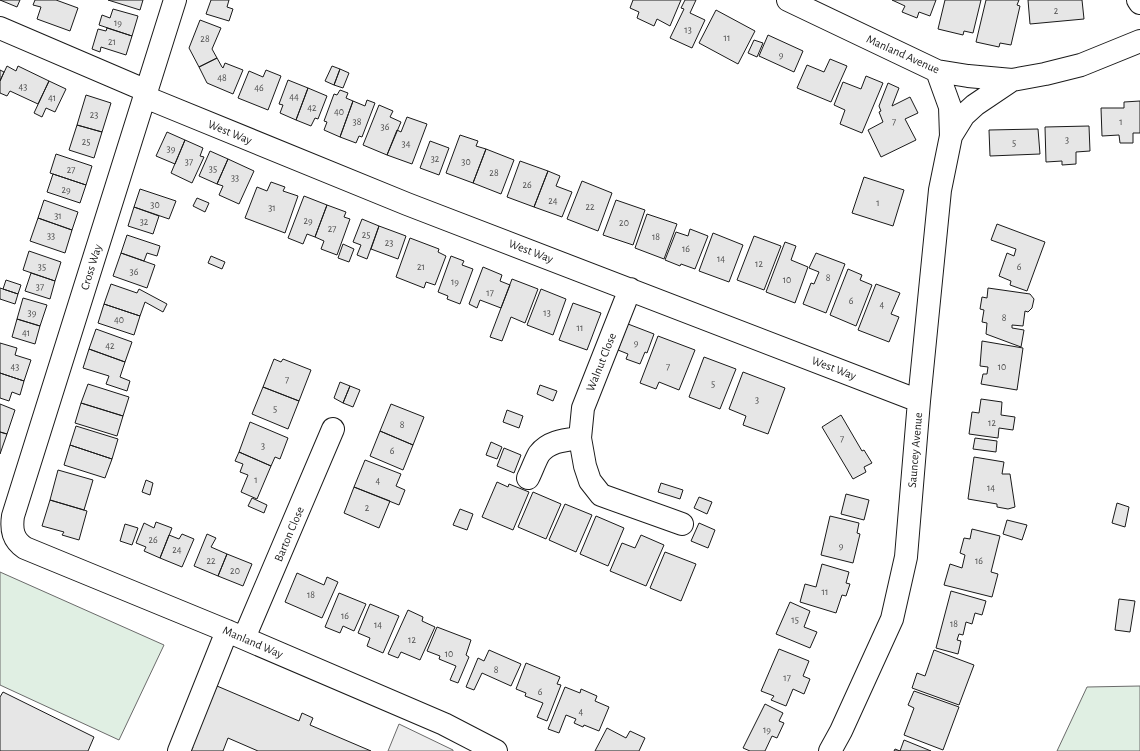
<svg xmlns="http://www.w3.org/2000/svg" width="1140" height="751" font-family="'Alegreya Sans',sans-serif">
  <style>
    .green { fill: #e0efe3; stroke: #6a6a6a }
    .parking { fill: #ededed; stroke: #6a6a6a }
    .building { fill: #e6e6e6; stroke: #1a1a1a }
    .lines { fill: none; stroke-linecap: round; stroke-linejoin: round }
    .minor-casing { stroke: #1a1a1a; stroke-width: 24 }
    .major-casing { stroke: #1a1a1a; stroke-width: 24 }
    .minor { stroke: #fff; stroke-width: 22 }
    .major { stroke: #fff; stroke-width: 22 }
    .labels { text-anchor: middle; stroke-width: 3; stroke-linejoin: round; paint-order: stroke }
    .number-label { font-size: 10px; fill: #4d4d4d }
    .street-label { font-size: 12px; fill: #1a1a1a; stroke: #fff }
  </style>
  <rect width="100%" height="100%" fill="#fff"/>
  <path class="green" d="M0 572 164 645 119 740 0 685Z
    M1140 686V751H1057L1087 687Z"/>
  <path class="parking" d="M399 724 453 750V751H388Z"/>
  <path class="building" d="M0 0H20L17 7Z
    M35 0H56L78 8 70 31 37 19 41 7 33 5Z
    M108 0H143L140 10Z
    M211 0H229L227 7 233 9 229 21 206 14Z
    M633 0H681L670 26 657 19 654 26 637 18 639 12 630 8Z
    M685 0H696L690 13 705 20 692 48 670 38 684 9 681 8Z
    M892 0H936L930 16 919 12 917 18 902 12 905 6Z
    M945 0H981L973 33 964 31 963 35 938 29Z
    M986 0H1019L1017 5 1020 6 1011 45 1000 43 999 47 976 42Z
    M1028 0H1082L1084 19 1030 24Z
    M113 9 138 16 132 36 99 25 102 15 110 18Z
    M716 10 755 31 738 64 699 43Z
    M200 20 221 28 212 49 217 58 199 67 189 48Z
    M107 28 132 36 126 55 101 47 100 52 92 49 98 29 106 31Z
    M768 35 803 51 794 72 759 56Z
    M754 40 763 43 757 57 748 53Z
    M217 58 222 67 223 68 225 63 243 70 233 94 207 83 199 67Z
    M830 59 847 66 831 102 797 88 807 65 824 72Z
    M7 66 16 71 18 66 49 81 38 104 10 91 7 96 0 93V81Z
    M332 66 340 69 334 85 325 81Z
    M340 69 349 73 343 88 334 85Z
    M0 70 4 72 0 81Z
    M266 70 281 76 268 110 238 98 249 71 263 77Z
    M866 76 883 83 862 133 840 124 845 110 834 105 843 82 861 89Z
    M288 80 308 88 296 120 280 113 283 105 279 104Z
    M49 81 66 89 55 112 46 108 42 117 34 113Z
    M888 83 899 88 892 106 910 97 918 113 905 119 916 140 881 157 868 130 883 122 879 112 881 111 879 106Z
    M308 88 327 96 318 119 315 118 311 126 296 120Z
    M340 90 348 93 346 98 353 101 340 137 324 130 327 122 324 121 334 94 337 95Z
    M86 95 111 103 102 132 77 125Z
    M367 100 375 103 362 137 359 136 356 143 340 137 353 101 365 106Z
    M1140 101V133H1133V143H1120L1119 135 1102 136 1101 108H1124V102Z
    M379 105 393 111 390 117 401 122 387 155 363 145Z
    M407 117 427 124 412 164 387 155 397 130 401 132Z
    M77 125 102 132 94 158 69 150Z
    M1089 126 1090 151 1076 152V164L1062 165V161L1046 162 1045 127Z
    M1038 129 1040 154 990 156 989 130Z
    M167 132 185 140 175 164 156 156Z
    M460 135 478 141 476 146 486 149 473 183 446 173Z
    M185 140 203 148 200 156 204 157 192 183 171 173Z
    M430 141 449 148 439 175 420 168Z
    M486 149 514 160 501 194 473 183Z
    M210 151 228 159 217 184 199 176Z
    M56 154 92 166 86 185 50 173Z
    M228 159 254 171 239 204 219 195 223 186 217 184Z
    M520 161 548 171 534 207 507 197Z
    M548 171 560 176 556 186 572 192 562 217 534 207Z
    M53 174 86 185 80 203 47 192Z
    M864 177 904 190 893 226 852 213Z
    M582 181 612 193 598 231 567 219Z
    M271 182 285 187 283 191 298 196 285 233 245 218 257 187 267 191Z
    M140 189 176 201 169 219 134 207Z
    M304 196 327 205 315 237 307 234 303 244 288 238Z
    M197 198 209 203 205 212 193 206Z
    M44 200 78 212 72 230 38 218Z
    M616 200 645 210 633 245 603 235Z
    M327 205 346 212 344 217 350 219 337 255 321 249 324 241 315 237Z
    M134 207 159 216 153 234 128 226Z
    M647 214 677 224 664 259 635 248Z
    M38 218 72 230 65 253 30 241Z
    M362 219 379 226 367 259 357 255 361 245 353 242Z
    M997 224 1045 242 1027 291 1010 285 1011 281 999 276 1007 253 1014 256 1016 249 991 240Z
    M379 226 406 236 398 259 371 249Z
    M690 229 708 236 695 269 681 264 680 266 665 260 676 232 688 236Z
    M713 233 743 245 729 282 699 271Z
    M127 235 160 246 157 256 147 253 144 261 121 253Z
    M754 236 781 246 764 290 737 280Z
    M410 238 439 249 438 252 446 256 435 285 426 282 424 288 396 277Z
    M785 242 796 246 791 260 808 267 795 303 766 292Z
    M343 244 354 249 349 262 338 258Z
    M29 251 61 262 55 281 23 270Z
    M121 253 155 265 147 288 113 276Z
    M816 253 845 264 826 313 803 304 811 283 814 284 819 272 809 268Z
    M211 256 225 262 222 269 208 263Z
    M451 256 464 261 462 265 473 269 460 304 447 299 448 296 438 292Z
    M483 267 502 275 500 281 510 285 501 308 480 300 477 308 469 304Z
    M848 269 862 275 860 280 872 285 856 326 830 315Z
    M31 273 55 281 50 299 25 291Z
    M512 279 538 289 525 323 511 317 502 341 490 337Z
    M6 280 21 285 18 294 3 289Z
    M111 284 137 293 139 289 167 304 163 312 145 302 140 316 104 304Z
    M876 284 900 293 891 314 899 317 889 342 858 330Z
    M0 288 18 294 15 304 0 299Z
    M988 288 1030 294 1034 299 1032 308 1028 312 1025 311 1023 326 1012 325V328L1024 330 1021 347 986 334 987 323 982 322 984 310 980 309 982 297 987 298Z
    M541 289 566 299 553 335 527 325Z
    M23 298 47 305 40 326 17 319Z
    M573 303 601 313 587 350 559 340Z
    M104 304 140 316 134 335 98 323Z
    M17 319 40 326 35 344 12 337Z
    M628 324 654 334 647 353 645 352 640 364 626 359 628 354 618 350Z
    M96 329 132 342 125 362 89 349Z
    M658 336 695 350 679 390 659 382 656 389 640 383Z
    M982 341 1023 348 1017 390 981 384 983 374H987L988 367 980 366Z
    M0 343 17 348 15 355 31 360 24 381 0 373Z
    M89 349 125 362 120 377 130 381 127 391 106 384 109 376 83 368Z
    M704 357 736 369 720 409 689 397Z
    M274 359 281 362 283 359 311 370 299 401 263 387Z
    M743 372 785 388 768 434 743 425 746 416 729 409Z
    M0 373 24 381 20 395 12 392 9 401 0 398Z
    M340 382 350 386 343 403 334 398Z
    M88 384 129 397 123 416 81 403Z
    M540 385 557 391 553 401 537 394Z
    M350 386 360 390 353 407 343 403Z
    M263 387 299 401 288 429 252 414Z
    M981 399 1002 402 1001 415 1015 417 1013 430 999 428 998 438 969 434 972 412 979 413Z
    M81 403 123 416 117 436 75 423Z
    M0 404 15 410 7 434 0 432Z
    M391 404 424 417 413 445 380 431Z
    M507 410 523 416 519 428 503 422Z
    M841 415 862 451 864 450 872 463 864 467 866 472 853 479 822 427Z
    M250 422 288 438 280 459 275 457 271 466 239 452Z
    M76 426 118 439 112 459 70 445Z
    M380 431 413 445 403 470 370 456Z
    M0 432 7 434 0 454Z
    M975 438 997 441 996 452 973 449Z
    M491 442 502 447 497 459 486 455Z
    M70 445 112 459 105 478 64 465Z
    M504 448 521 455 514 473 497 466Z
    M239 452 271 466 257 499 241 492 248 475 240 472 243 464 235 461Z
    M974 457 1004 462 1002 474H1010L1015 507 1008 509 997 507V504L968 499Z
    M365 460 401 474 396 486 405 490 399 505 354 487Z
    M58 470 93 480 84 510 50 500Z
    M146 480 153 483 150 495 142 492Z
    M497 482 508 487 509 484 529 492 513 530 482 517Z
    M661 483 683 490 680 499 658 492Z
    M354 487 390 501 379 528 344 513Z
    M533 492 561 504 546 539 518 527Z
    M846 494 869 500 864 520 841 514Z
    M699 497 712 502 707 514 694 508Z
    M252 498 267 505 264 513 248 506Z
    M50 500 87 511 79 540 62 535 64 532 42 526Z
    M1117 503 1129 507 1125 527 1112 523Z
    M565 504 592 515 576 552 549 540Z
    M460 509 473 514 467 530 453 525Z
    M596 516 624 528 608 566 580 554Z
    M830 516 859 523 857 533 860 534 853 563 821 555Z
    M1007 520 1027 525 1022 540 1003 534Z
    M156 522 172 528 160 558 144 551 146 547 136 543 144 523 154 528Z
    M699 523 715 530 708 548 691 541Z
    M125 524 138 528 132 545 120 541Z
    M972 529 1000 536 991 572 998 574 992 597 944 585 950 564 962 568 965 555 960 553 964 538 970 539Z
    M182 534 194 539 182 567 160 558 169 535 179 539Z
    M207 534 216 538 211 547 227 554 218 576 194 566Z
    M641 535 664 545 646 586 610 571 622 543 635 548Z
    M665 552 696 564 681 601 650 588Z
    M227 554 252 564 243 586 218 576Z
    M822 564 849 572 846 583 850 584 846 596 842 595 836 613 800 602 805 584 816 587Z
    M297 573 324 585 327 577 338 582 322 618 285 602Z
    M951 591 986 601 982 615 975 613 972 624 966 622 963 635 959 634 957 640 961 641 958 654 936 648Z
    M339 593 366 604 354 631 343 626 340 633 325 627Z
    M1119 599 1135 601 1130 632 1115 630Z
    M790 602 810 611 804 627 817 632 810 648 776 634Z
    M370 604 399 616 383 653 367 646 370 638 358 633Z
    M408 610 423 617 422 621 435 627 420 660 401 652 398 658 388 654Z
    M437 627 471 640 466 655 469 657 458 683 450 680 456 666 439 659 440 656 427 651Z
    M779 649 809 661 803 676 810 679 804 694 793 689 786 706 771 700 774 696 761 691Z
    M489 650 521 664 511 686 482 673 474 690 466 687 478 658 484 661Z
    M934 650 974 665 959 705 912 688 917 673 925 676Z
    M526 663 560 677 557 684 561 685 547 721 537 717 543 703 525 696 526 693 516 689Z
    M217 686 299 721 302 713 313 718 310 725 371 751H258L228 738 223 751H191L193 747 191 746Z
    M565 687 580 693 581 689 597 696 595 701 609 707 599 731 584 725 583 727 574 723 576 719 566 715 559 733 548 729Z
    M914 691 959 707 943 750 904 735 914 708 908 705Z
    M3 692 94 737 88 751H0V697Z
    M765 704 783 713 779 721 784 723 777 738 772 736 765 751H750L743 748Z
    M607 728 626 738 630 731 645 738 639 751H595Z
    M904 740 931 751H894L895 749 900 751Z"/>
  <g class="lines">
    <g class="minor-casing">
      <path id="minor" d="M175 0 13 516C11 530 13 540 25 548L227 631 444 724 496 751
        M788 0 937 71 968 76 1012 80 1045 74 1081 65 1140 41
        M0 28 147 91
        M937 71 950 107 951 136
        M145 97 407 204 919 401
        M630 289 583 408 580 438 585 466 590 481 601 495 682 524
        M528 478C532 470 535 461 539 454 549 441 565 440 580 438
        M244 638 333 429
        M179 751 227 631
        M830 751 841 731 892 619 906 557 919 401 940 190 951 136 964 115 975 105 1012 80"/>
    </g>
    <g class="major-casing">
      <path id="major" d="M1138 0 1140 3"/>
    </g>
    <use href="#minor" class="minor"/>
    <use href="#major" class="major"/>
  </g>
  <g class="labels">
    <g class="number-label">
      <text x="1056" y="14">2</text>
      <text x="118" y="26">19</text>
      <text x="688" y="33">13</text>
      <text x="727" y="41">11</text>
      <text x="205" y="42">28</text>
      <text x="112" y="45">21</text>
      <text x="781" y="58">9</text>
      <text x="222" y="81">48</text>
      <text x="23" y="90">43</text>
      <text x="259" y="91">46</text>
      <text x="294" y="100">44</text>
      <text x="52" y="101">41</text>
      <text x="312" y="111">42</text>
      <text x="339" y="115">40</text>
      <text x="94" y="118">23</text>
      <text x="357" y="125">38</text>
      <text x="894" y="125">7</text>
      <text x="1121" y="125">1</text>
      <text x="385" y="130">36</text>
      <text x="1067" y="143">3</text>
      <text x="86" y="145">25</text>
      <text x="1014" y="146">5</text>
      <text x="406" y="147">34</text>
      <text x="171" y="152">39</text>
      <text x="435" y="162">32</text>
      <text x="189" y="165">37</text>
      <text x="466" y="165">30</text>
      <text x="213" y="172">35</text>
      <text x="71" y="173">27</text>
      <text x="494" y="176">28</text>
      <text x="235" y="181">33</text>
      <text x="527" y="188">26</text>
      <text x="66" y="193">29</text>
      <text x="553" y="204">24</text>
      <text x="878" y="206">1</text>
      <text x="155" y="208">30</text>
      <text x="590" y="210">22</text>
      <text x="272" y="211">31</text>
      <text x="58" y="219">31</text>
      <text x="308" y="224">29</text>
      <text x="144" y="225">32</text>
      <text x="624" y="226">20</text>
      <text x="332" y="232">27</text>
      <text x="366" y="238">25</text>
      <text x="51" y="239">33</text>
      <text x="656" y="240">18</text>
      <text x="389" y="246">23</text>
      <text x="686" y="252">16</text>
      <text x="721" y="262">14</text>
      <text x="759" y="267">12</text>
      <text x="42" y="270">35</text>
      <text x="421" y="270">21</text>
      <text x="1019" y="270">6</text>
      <text x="134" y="275">36</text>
      <text x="828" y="281">8</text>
      <text x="787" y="283">10</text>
      <text x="455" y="285">19</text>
      <text x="40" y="290">37</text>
      <text x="490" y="296">17</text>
      <text x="851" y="304">6</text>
      <text x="882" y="308">4</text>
      <text x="32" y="316">39</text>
      <text x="547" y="316">13</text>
      <text x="1004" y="321">8</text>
      <text x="119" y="323">40</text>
      <text x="580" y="331">11</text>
      <text x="26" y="336">41</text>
      <text x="636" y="346">9</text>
      <text x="110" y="349">42</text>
      <text x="15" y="370">43</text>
      <text x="668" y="370">7</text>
      <text x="1002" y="370">10</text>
      <text x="287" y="383">7</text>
      <text x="713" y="387">5</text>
      <text x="757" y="403">3</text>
      <text x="275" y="412">5</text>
      <text x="992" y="426">12</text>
      <text x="402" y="428">8</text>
      <text x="842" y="442">7</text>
      <text x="263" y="449">3</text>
      <text x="392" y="454">6</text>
      <text x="256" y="483">1</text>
      <text x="378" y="484">4</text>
      <text x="991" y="491">14</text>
      <text x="367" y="511">2</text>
      <text x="153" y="543">26</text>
      <text x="841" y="549">9</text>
      <text x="177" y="553">24</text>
      <text x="211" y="564">22</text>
      <text x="979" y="564">16</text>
      <text x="235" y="574">20</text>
      <text x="825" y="595">11</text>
      <text x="311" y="598">18</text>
      <text x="345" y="619">16</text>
      <text x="795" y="623">15</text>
      <text x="954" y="627">18</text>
      <text x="378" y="628">14</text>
      <text x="412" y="643">12</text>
      <text x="449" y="657">10</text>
      <text x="496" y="673">8</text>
      <text x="787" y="681">17</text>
      <text x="540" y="695">6</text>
      <text x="581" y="715">4</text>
      <text x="767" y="733">19</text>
    </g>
    <g class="street-label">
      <text transform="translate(903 54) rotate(24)" y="4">Manland Avenue</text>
      <text transform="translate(230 132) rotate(22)" y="4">West Way</text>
      <text transform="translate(531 251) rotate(21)" y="4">West Way</text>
      <text transform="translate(91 267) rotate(-73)" y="4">Cross Way</text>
      <text transform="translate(601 362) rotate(-68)" y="4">Walnut Close</text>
      <text transform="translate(834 368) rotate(21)" y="4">West Way</text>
      <text transform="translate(915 450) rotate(-85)" y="4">Sauncey Avenue</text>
      <text transform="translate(289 534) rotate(-67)" y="4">Barton Close</text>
      <text transform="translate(253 642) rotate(23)" y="4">Manland Way</text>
    </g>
  </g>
</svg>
